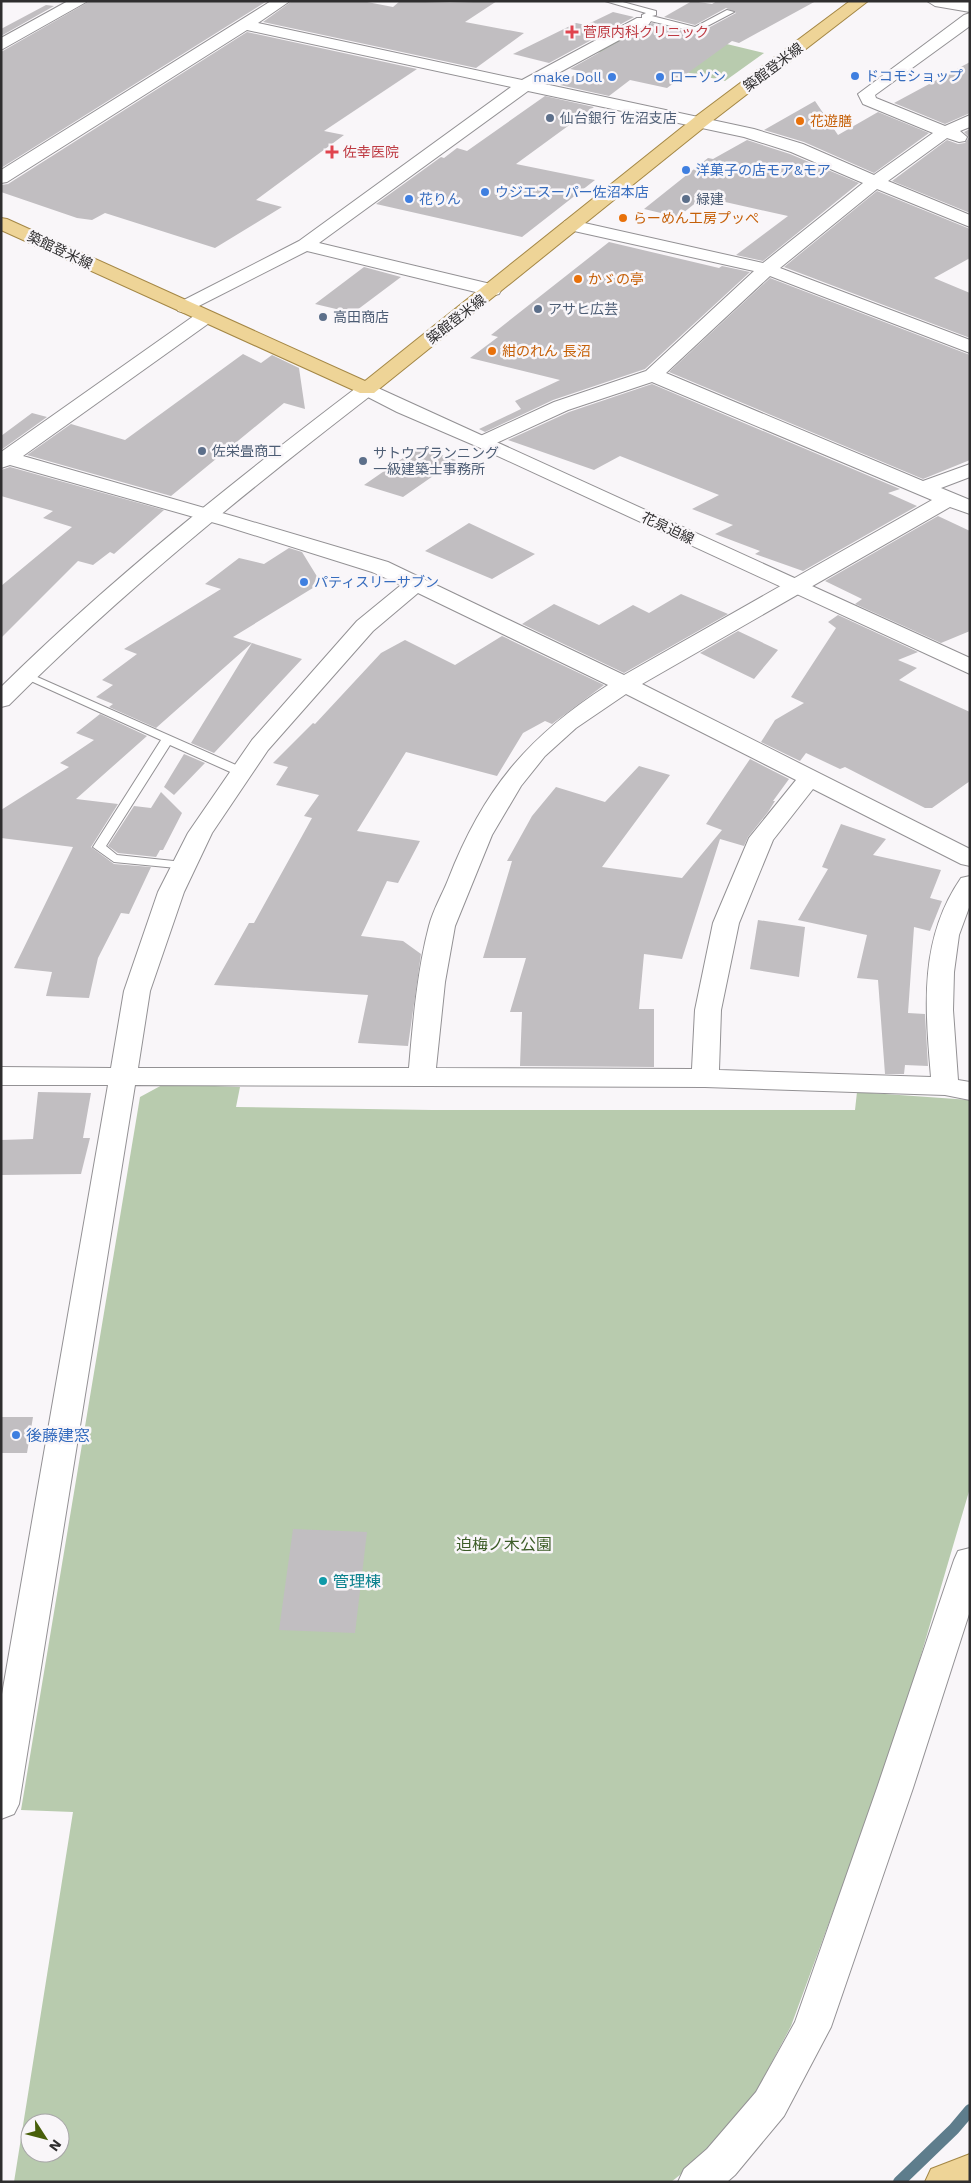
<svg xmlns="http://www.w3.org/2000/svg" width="971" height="2183" font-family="'Work Sans','Noto Sans JP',sans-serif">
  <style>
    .green { fill: #b8cbae; fill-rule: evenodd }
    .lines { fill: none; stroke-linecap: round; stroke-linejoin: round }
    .stream { stroke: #5e7d8c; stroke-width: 12 }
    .building { fill: #c1bec1 }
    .service-casing { stroke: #939194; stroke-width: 2 }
    .minor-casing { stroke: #939194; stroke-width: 2 }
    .tertiary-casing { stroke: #939194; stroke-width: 2 }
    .secondary-casing { stroke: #939194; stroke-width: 2 }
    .primary-casing { stroke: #a48745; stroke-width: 2 }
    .service { fill: #fff; fill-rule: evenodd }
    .minor { fill: #fff; fill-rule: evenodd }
    .tertiary { fill: #fff; fill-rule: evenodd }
    .secondary { fill: #fff; fill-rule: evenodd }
    .primary { fill: #eed497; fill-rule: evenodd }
    .health-dot { fill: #e0444e; stroke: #f9f6f9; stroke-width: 2 }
    .shop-dot { fill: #3f7fe0; stroke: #f9f6f9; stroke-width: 2 }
    .service-dot { fill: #5c6f8a; stroke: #f9f6f9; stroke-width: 2 }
    .food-dot { fill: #e8710a; stroke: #f9f6f9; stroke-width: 2 }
    .culture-dot { fill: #0f9aa8; stroke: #f9f6f9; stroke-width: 2 }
    .labels { text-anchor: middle; stroke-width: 5; stroke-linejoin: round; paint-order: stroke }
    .far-health-label { font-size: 14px; fill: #be3a42; stroke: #f9f6f9; text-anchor: start }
    .far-street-label { font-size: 14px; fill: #2f2e2f; stroke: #f9f6f9 }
    .far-shop-label { font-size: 14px; fill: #366cbe; stroke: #f9f6f9; text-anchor: start }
    .far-service-label { font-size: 14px; fill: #4e5e75; stroke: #f9f6f9; text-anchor: start }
    .far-food-label { font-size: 14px; fill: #c56008; stroke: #f9f6f9; text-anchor: start }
    .shop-label { font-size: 16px; fill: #366cbe; stroke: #f9f6f9; text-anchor: start }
    .park-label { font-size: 16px; fill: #3c5c27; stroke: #f9f6f9 }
    .culture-label { font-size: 16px; fill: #0d838f; stroke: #f9f6f9; text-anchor: start }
  </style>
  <rect width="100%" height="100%" fill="#f9f6f9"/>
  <path class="green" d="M648 25 764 53 725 81 597 52Z
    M164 1084 240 1087 236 1107 432 1110H855L857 1092 970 1100V1488L914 1679 852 1860 791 2026 755 2094 699 2160 671 2182H14L73 1812 21 1810 140 1097ZM30 2123H60V2153H30Z"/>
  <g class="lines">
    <path class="stream" d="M899 2182 954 2129 970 2110"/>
  </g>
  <path class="building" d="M90 1H267L1 168V52Z
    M292 1H362L393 7 400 1 450 3 497 1 465 22 524 33 476 68 263 22Z
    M692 1 712 4 717 1H816L739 43 732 41 667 88 630 80 609 96 560 85 580 71 570 69 652 23 697 34 736 13 726 8 695 25 664 17Z
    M46 5 54 6 1 36V29Z
    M613 12 634 17 549 63 513 54 576 23 586 25Z
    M247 32 417 69 324 131 344 135 256 200 282 207 215 248 105 213 92 220 77 218 1 192V185L8 184Z
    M970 62V113L945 124 894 103Z
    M545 96 594 107 516 164 595 180 522 237 376 204 441 157 444 158 457 148 467 151Z
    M815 101 838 135 878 112 929 133 874 173 804 142 764 130Z
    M970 129V213L892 181 947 140 958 144 965 143 969 137 964 132Z
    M747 140 790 154 859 183 763 261 736 255 788 216 703 197 678 217 644 209 708 158 713 159Z
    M877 191 970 229V258L934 278 970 293V338L784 267Z
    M609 242 719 268 722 266 750 272 645 369 553 400 485 432 479 429 521 409 515 401 560 380 470 358 498 337 491 335Z
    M364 267 401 277 353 313 315 304Z
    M770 278 970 355V460L923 479 669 372Z
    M243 354 261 363 272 355 299 368 305 409 284 403 171 496 27 455 71 424 125 440Z
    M652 384 900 489 888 493 917 506 803 571 755 554 760 551 715 534 733 525 692 509 719 495 620 456 594 470 508 440 569 412Z
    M32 413 47 417 1 450V436Z
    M419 447 456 460 403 497 364 485Z
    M10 467 164 510 114 554 110 552 93 565 78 561 1 638V586L72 527 43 518 53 511 1 496V470Z
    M938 516 970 531V631L941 643 855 604 862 599 825 581Z
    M469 523 535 554 492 579 425 551Z
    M289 548 302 552 321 583 233 637 252 643 156 728 109 707 113 704 96 697 113 685 102 680 137 654 124 649 221 589 205 584 239 558 264 564Z
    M681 594 728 614 624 673 522 624 554 604 599 625 633 605 649 613Z
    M838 615 918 652 898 660 917 668 899 680 970 712V781L932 808H925L845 767 840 769 806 753 800 761 761 742 775 720 804 703 791 697 836 628 828 622Z
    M738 631 778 650 754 679 700 653Z
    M502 636 604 685 552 724 545 721 523 733 497 776 406 752 357 831 420 841 398 883 387 881 361 936 403 941 421 954 408 1046 358 1043 368 995 214 985 249 923H254L312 818 304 816 319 795 276 785 288 767 273 763 313 723 315 724 381 653 405 640 455 665Z
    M252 643 302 659 214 753 191 743Z
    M100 714 147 736 76 799 118 804 91 847 114 864 151 867 129 914 121 913 98 958 89 998 46 996 52 972 14 968 73 847 1 838V810L69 767 60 763 94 740 76 733Z
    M184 754 205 763 174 795 164 787Z
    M750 759 789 779 773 801H775L768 812 748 837 744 846 720 839 682 959 644 954 639 1009H654V1067L520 1066 522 1012H510L526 958H483L512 861H507L532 816 556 787 605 802 639 766 670 775 602 867 682 878 722 830 706 824Z
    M161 792 182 813 163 850H160L156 857 118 853 108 846 134 806 151 808Z
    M841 824 886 839 873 855 941 870 930 898 942 901 930 931 914 927 908 1013 925 1014 928 1066 905 1065 904 1074H885L878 980 857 978 867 935 798 920 828 869 822 867Z
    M758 920 805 927 799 977 750 969Z
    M38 1092 91 1093 83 1138H90L81 1174 1 1175V1140L33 1139Z
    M1 1417H33L27 1453H1Z
    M293 1529 367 1532 355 1633 279 1630Z"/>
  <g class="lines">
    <g class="service-casing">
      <path id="service" d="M605 1H619L656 11V15L652 16 695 27 727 10 734 12 696 32 642 19V15L646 13Z
        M26 672 245 769 247 772 245 775H237L170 745 106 846 117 855 183 862 189 866 187 869 114 862 93 847 161 740 22 677 20 675Z"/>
    </g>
    <g class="minor-casing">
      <path id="minor" d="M68 1H88L1 50V38Z
        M271 1H290L258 23 522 80 637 18H649L651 21 649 24 540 83 754 129 803 144 874 175 933 133 863 104 858 94 964 15 970 13V26L875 95 876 98 945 126 970 115V127L960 131 967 137 965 141 959 142 947 138 888 181 970 215V227L877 189 780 268 970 340V353L770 276 666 373 923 481 970 464V477L941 488 970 500V514L950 507 642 684 970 849V866L961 864 813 789 773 840 739 923 721 1010 719 1070 931 1077C925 1006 919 939 961 878L970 876V905L959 935 954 972 953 1010 958 1080 970 1082V1100L945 1095 705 1087 135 1085 19 1804 14 1814 1 1819V1700L108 1085H1V1067L111 1068 124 991 158 892 188 833 252 740 357 621 401 585 372 572 222 525 10 465 1 468V452L198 313H212L214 317 212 321 23 456 236 517 388 562 624 675 932 500 652 382 568 410 490 446 483 448 476 446 473 442 476 438 554 402 646 371 754 271 565 229 562 225 565 221 571 220 763 263 863 183 791 152 744 137 528 91 319 243 499 286 501 290 499 294 492 296 307 251 185 313 178 311 176 307 178 303 299 241 511 87 247 30 7 182 1 183V170ZM418 593 608 685C527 737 483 790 448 880 442 895 433 910 429 926 417 972 413 1021 409 1068H138L150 991 184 892 212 833 268 750 373 631ZM626 694 796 780 749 838 713 923 695 1010 692 1069 436 1068 445 982 455 926 492 835 521 786 545 756 576 728Z
        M927 1 970 2V12L935 6Z
        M970 1548V1611L913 1788 831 2027 784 2116 735 2175 727 2182H678L684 2169 707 2149 756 2092 795 2022 877 1788 954 1560 958 1551Z"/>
    </g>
    <g class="tertiary-casing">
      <path id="tertiary" d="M367 383 374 385 377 389 374 393C247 491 123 591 9 705L1 707V687C113 577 235 480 360 385Z"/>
    </g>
    <g class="secondary-casing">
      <path id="secondary" d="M367 383 970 658V674L476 446 397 412 360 393 357 389 360 385Z"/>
    </g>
    <g class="primary-casing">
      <path id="primary" d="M850 1H868L707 125 374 393H360L1 230V218L7 219 365 381 695 117Z
        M970 2154V2182H925L931 2169Z"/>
    </g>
    <use href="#service" class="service"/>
    <use href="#minor" class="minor"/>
    <use href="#tertiary" class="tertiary"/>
    <use href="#secondary" class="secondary"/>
    <use href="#primary" class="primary"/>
  </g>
  <g class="health-dot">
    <path d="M569.5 24.5h5v5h5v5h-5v5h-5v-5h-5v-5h5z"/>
    <path d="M329.5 144.5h5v5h5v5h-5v5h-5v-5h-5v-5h5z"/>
  </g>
  <g class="shop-dot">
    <circle cx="855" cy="76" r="5"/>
    <circle cx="612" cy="77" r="5"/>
    <circle cx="660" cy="77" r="5"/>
    <circle cx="686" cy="170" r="5"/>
    <circle cx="485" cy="192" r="5"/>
    <circle cx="409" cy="199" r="5"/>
    <circle cx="304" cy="582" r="5"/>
    <circle cx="16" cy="1435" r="5"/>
  </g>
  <g class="service-dot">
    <circle cx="550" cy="118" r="5"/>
    <circle cx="686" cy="199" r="5"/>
    <circle cx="538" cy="309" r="5"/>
    <circle cx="323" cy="317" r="5"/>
    <circle cx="202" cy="451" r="5"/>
    <circle cx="363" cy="461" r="5"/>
  </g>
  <g class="food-dot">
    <circle cx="800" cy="121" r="5"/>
    <circle cx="623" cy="218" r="5"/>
    <circle cx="578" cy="279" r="5"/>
    <circle cx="492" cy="351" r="5"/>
  </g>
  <circle class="culture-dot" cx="323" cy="1581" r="5"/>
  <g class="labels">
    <g class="far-health-label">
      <text x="583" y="37">菅原内科クリニック</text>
      <text x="343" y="157">佐幸医院</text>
    </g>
    <g class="far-street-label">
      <text transform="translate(773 67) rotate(-37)" y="5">築館登米線</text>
      <text transform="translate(60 250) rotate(25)" y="5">築館登米線</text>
      <text transform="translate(456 319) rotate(-38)" y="5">築館登米線</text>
      <text transform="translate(668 528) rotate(25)" y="5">花泉迫線</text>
    </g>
    <g class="far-shop-label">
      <text x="865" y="81">ドコモショップ</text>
      <text x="602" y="82" text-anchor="end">make Doll</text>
      <text x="670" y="82">ローソン</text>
      <text x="696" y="175">洋菓子の店モア&amp;モア</text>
      <text x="495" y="197">ウジエスーパー佐沼本店</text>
      <text x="419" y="204">花りん</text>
      <text x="314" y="587">パティスリーサブン</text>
    </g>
    <g class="far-service-label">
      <text x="560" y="123">仙台銀行 佐沼支店</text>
      <text x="696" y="204">緑建</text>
      <text x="548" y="314">アサヒ広芸</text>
      <text x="333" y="322">高田商店</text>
      <text x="212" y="456">佐栄畳商工</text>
      <text x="373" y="458">サトウプランニング<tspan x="373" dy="16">一級建築士事務所</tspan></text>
    </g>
    <g class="far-food-label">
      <text x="810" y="126">花遊膳</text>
      <text x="633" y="223">らーめん工房プッぺ</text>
      <text x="588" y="284">かゞの亭</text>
      <text x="502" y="356">紺のれん 長沼</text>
    </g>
    <g class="shop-label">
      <text x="26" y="1441">後藤建窓</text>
    </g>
    <g class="park-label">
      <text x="504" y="1550">迫梅ノ木公園</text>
    </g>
    <g class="culture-label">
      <text x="333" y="1587">管理棟</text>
    </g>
  </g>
  <rect width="971" height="2183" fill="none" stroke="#2f2e2f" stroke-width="5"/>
  <g transform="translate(45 2138) rotate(126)"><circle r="24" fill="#f9f6f9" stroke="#a8a6a8"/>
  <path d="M0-4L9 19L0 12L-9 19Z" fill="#485f0a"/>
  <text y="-8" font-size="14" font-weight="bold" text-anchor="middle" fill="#2f2e2f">N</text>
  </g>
</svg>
